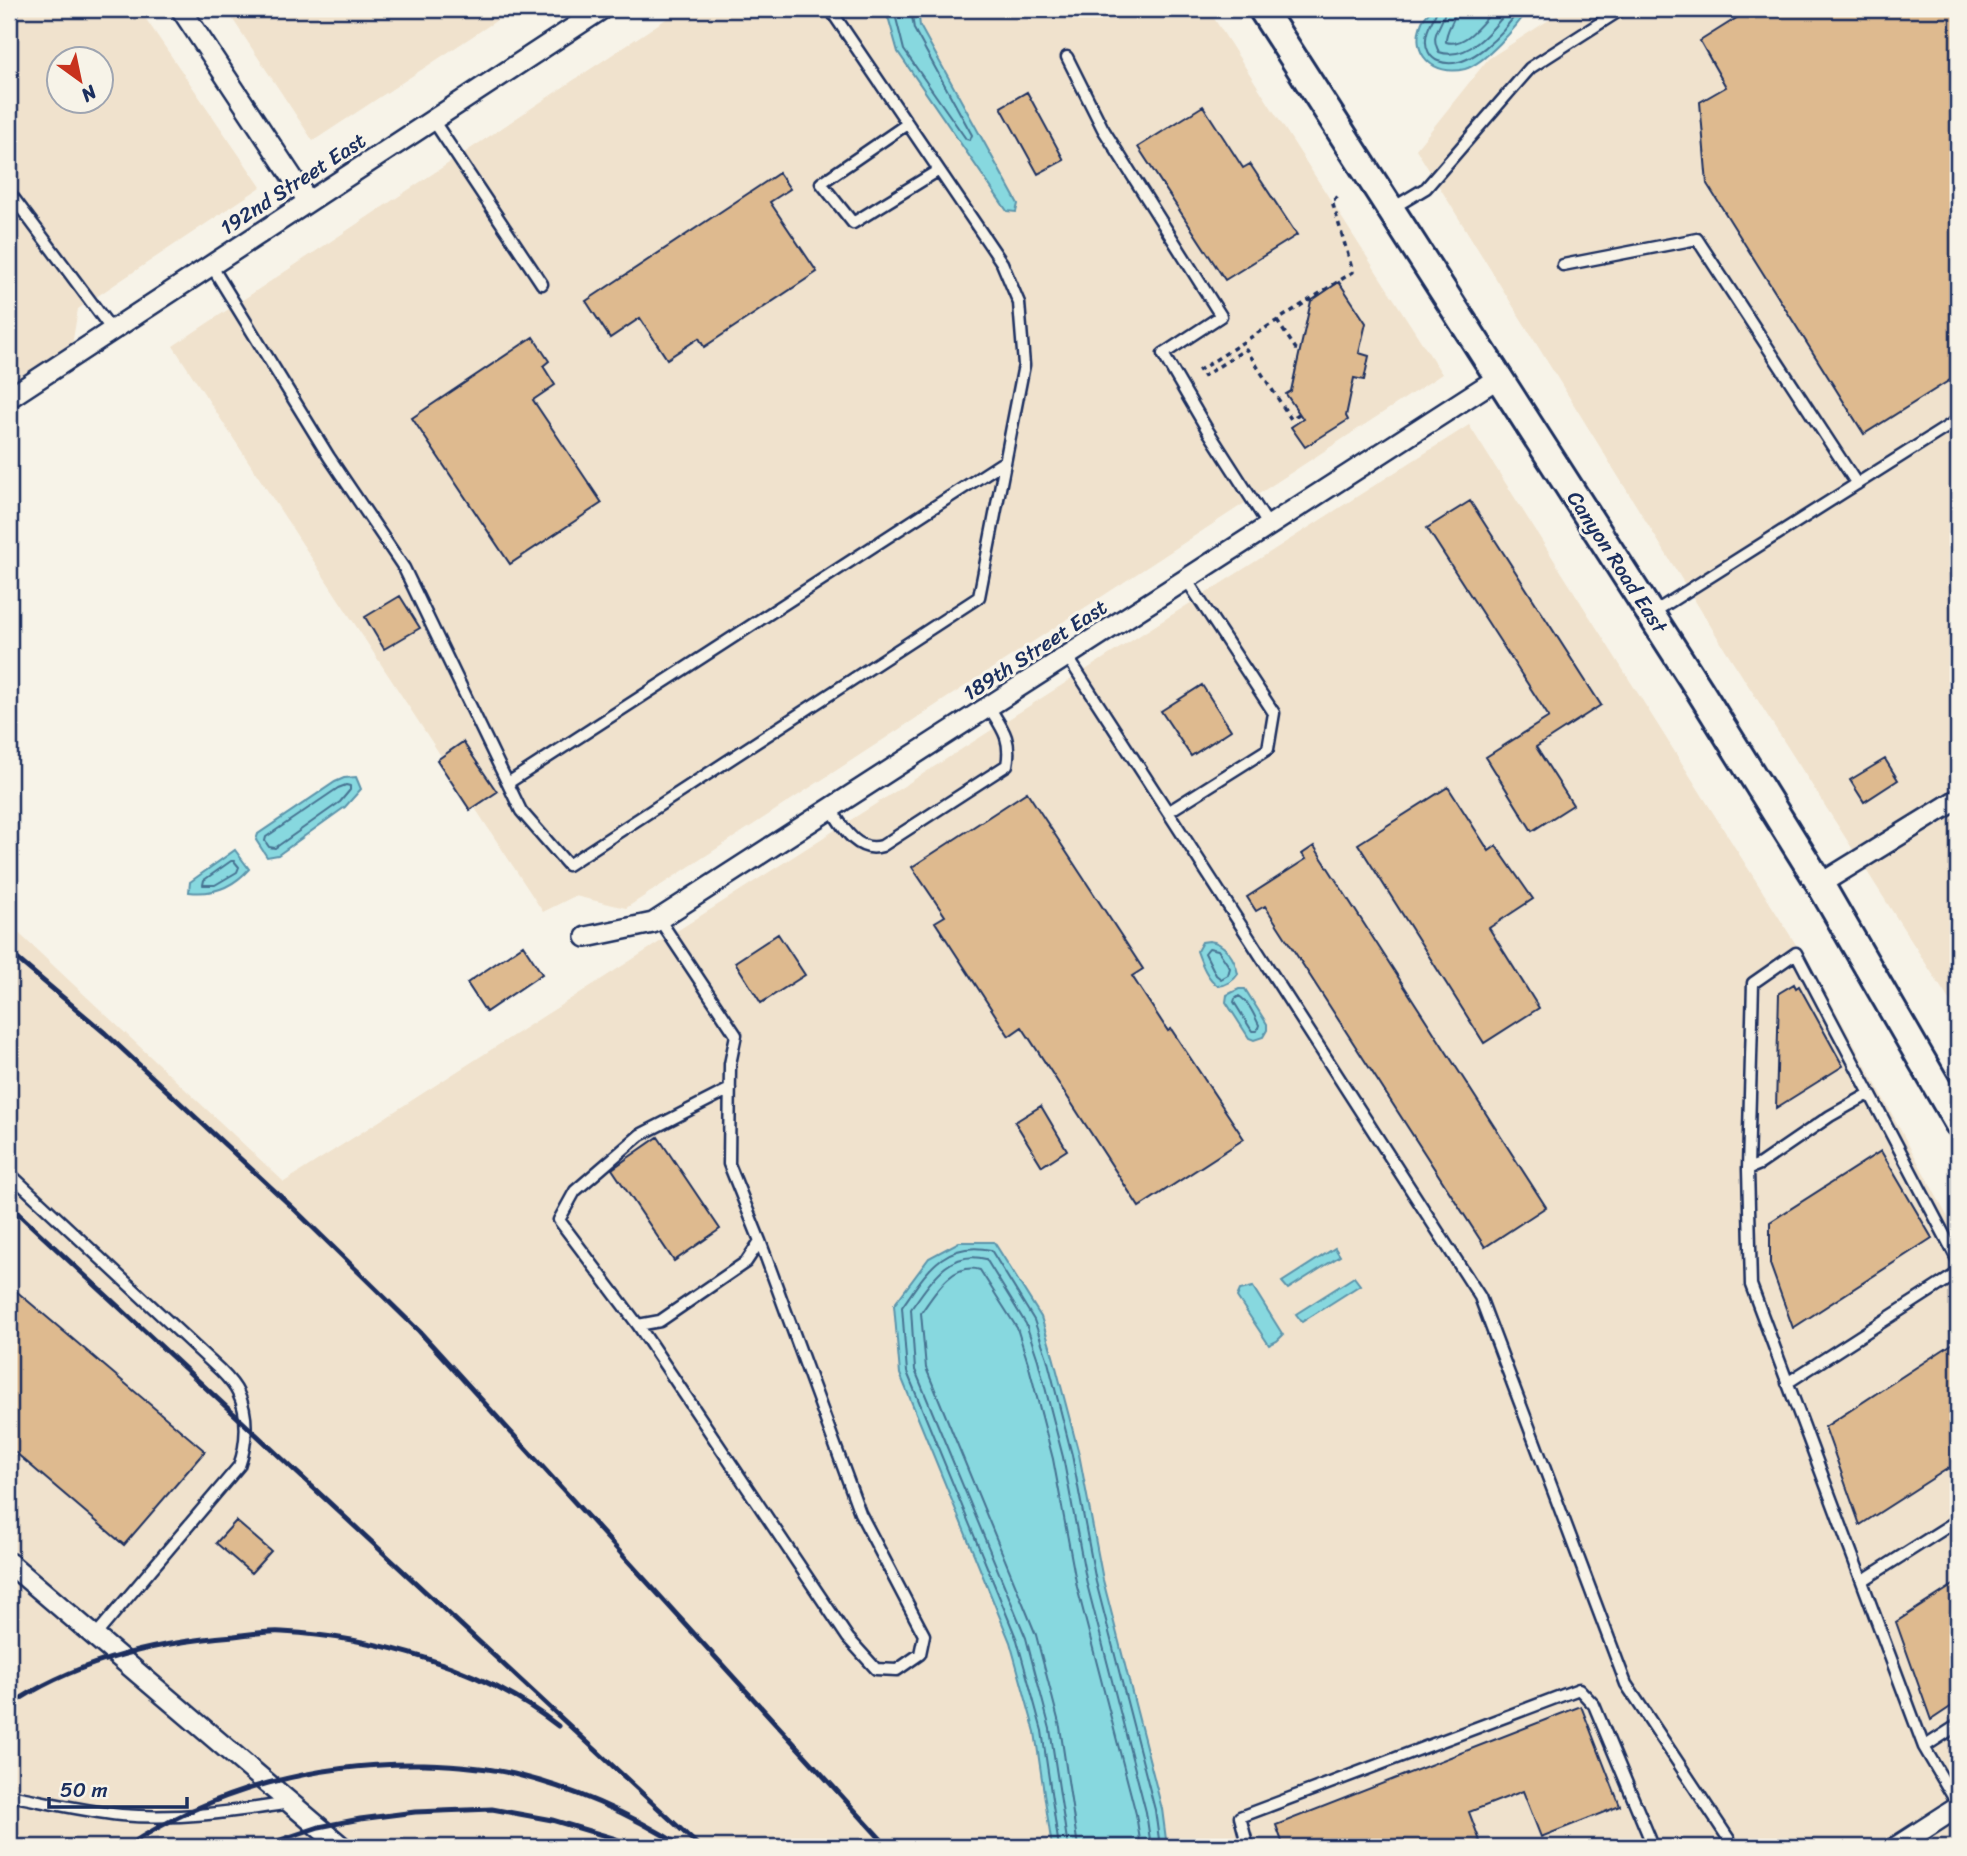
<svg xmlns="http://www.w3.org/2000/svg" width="1967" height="1856" font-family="Sriracha,sans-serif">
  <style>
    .built { fill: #f0e2cd; fill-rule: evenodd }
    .water { fill: #87d8df; stroke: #5c94ab; stroke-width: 2 }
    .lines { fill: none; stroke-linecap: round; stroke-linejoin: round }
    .shore { stroke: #467392; stroke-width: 2 }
    .building { fill: #deba8f; stroke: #1b2f5e; stroke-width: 2 }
    .lane-casing { stroke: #1b2f5e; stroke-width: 15 }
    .street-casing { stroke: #1b2f5e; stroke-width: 24 }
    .secondary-casing { stroke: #1b2f5e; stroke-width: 32 }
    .path { stroke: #1b2f5e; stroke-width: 3.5; stroke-dasharray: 5 5; stroke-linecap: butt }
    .lane { stroke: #f7f3e8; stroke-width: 10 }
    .street { stroke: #f7f3e8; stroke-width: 19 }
    .secondary { stroke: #f7f3e8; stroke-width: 26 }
    .rail { stroke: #1b2f5e; stroke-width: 5 }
    .labels { text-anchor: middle; stroke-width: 6; stroke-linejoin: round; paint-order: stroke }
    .street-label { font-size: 21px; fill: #1b2f5e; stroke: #f7f3e8 }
  </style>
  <rect width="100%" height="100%" fill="#f7f3e8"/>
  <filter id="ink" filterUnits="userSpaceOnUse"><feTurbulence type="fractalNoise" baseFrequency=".0143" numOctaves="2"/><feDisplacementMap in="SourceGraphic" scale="14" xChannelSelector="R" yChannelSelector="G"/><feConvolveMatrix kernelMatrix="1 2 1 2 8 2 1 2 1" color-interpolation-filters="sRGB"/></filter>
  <g filter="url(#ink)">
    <path class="built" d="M9 9H139L261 187 78 309 70 358 9 399ZM60 60H102V102H60Z
      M226 9H514L313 141Z
      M681 9H1208L1442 374 626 908 575 896 543 912 173 346Z
      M1566 9H1958V1014L1718 638 1416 149 1488 59Z
      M1469 425 1824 989 1958 1236V1847H9V924L284 1182Z"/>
    <path class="water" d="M881 9H918L920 26 1018 204 1016 212 1007 211 898 52 889 20Z
      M1432 9H1528C1517 27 1485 63 1465 69 1433 77 1409 53 1422 22 1424 17 1429 13 1432 9Z
      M356 777 361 789 345 807 278 855 267 857 256 840 258 834 335 782 344 778Z
      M235 850 249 869C233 887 213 895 189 892L190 882Z
      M1209 941C1225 942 1235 959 1238 974 1233 982 1227 985 1218 986 1207 978 1202 965 1197 951L1202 942Z
      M1239 989H1245L1267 1024V1030L1263 1037 1254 1040 1249 1038 1226 1002 1227 995Z
      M959 1242H994L1041 1317 1053 1356 1079 1454 1103 1580 1162 1809 1167 1847H1052L1035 1732 1010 1642 900 1374 894 1305 929 1258Z
      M1335 1248 1340 1256 1288 1289 1282 1282Z
      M1354 1277 1360 1285 1302 1322 1296 1314Z
      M1253 1287 1283 1335 1277 1341 1269 1345 1237 1297 1240 1290Z"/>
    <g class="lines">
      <path class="shore" d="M890 9 896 18 904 50 966 139 970 140 972 135 914 29 911 9
        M1437 9C1435 19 1426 27 1426 39 1425 48 1430 58 1438 61 1468 73 1505 32 1519 9
        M1445 9C1444 27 1428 32 1439 52 1468 62 1493 29 1509 9
        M1456 9C1455 22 1445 30 1446 42 1466 48 1483 21 1495 9
        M346 785 350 786V790L340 802 275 848 269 847 265 841 266 837 338 788Z
        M231 861H234L239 867 237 872 215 885H203L204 880Z
        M1209 948 1218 950 1230 968 1228 975 1221 979 1216 975 1205 953Z
        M1239 996C1249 1002 1254 1015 1259 1025L1257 1031H1252L1234 1002 1235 999Z
        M1059 1847 1042 1731 1017 1640 907 1372 902 1307C926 1273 943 1240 991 1250L1034 1320 1047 1358 1072 1455 1096 1582 1155 1810 1160 1847
        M1068 1847 1050 1729 1026 1638 915 1370 911 1309C930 1283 948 1249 986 1259L1026 1324 1038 1360 1063 1457 1087 1584 1146 1812 1151 1847
        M1078 1847 1060 1727 1036 1635 926 1368 921 1313C935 1293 953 1261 980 1270L1017 1328 1028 1363 1053 1459 1077 1587 1136 1814 1141 1847"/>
    </g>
    <path class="building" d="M1751 9H1958V375L1864 434 1707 184 1700 102 1726 87 1700 41Z
      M1027 92 1064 160 1038 174 1001 107Z
      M1203 106 1243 168 1250 164 1297 235 1225 280 1138 147Z
      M779 173 790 189 770 202 817 272 704 347 699 338 667 359 640 318 610 338 586 301Z
      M1339 282 1366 323 1359 353 1369 356 1364 380 1354 378 1346 416 1348 420 1305 447 1291 427 1303 419 1286 394 1291 391 1311 301Z
      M533 337 549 361 543 366 555 385 533 400 602 503 510 564 412 418Z
      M1470 501 1601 705 1536 747 1573 805 1532 831 1486 757 1549 717 1427 528Z
      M400 596 420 628 384 649 365 617Z
      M1202 685 1231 730 1191 756 1161 711Z
      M463 742 497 792 470 810 437 760Z
      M1885 759 1898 780 1864 802 1850 780Z
      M1448 787 1489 851 1496 846 1533 899 1489 928 1539 1008 1484 1043 1358 844Z
      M1027 792 1143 969 1132 976 1168 1031 1171 1029 1244 1139 1139 1207 1022 1027 1009 1036 935 922 945 916 912 867Z
      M1314 846 1546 1207 1485 1247 1265 906 1256 911 1247 897 1306 859 1302 854Z
      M778 934 805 975 761 1003 735 962Z
      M523 945 542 974 486 1012 467 983Z
      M1794 984 1796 988 1799 986 1843 1066 1776 1108 1779 993Z
      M1041 1106 1067 1150 1042 1166 1015 1122Z
      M658 1137 720 1229 674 1261 612 1169Z
      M1881 1151 1932 1238 1793 1328 1770 1264V1222Z
      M9 1285 205 1451 124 1545 9 1447Z
      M1958 1340V1462L1860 1525 1825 1427Z
      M236 1521 271 1551 251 1573 216 1543Z
      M1958 1582V1702L1931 1720 1896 1622Z
      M1581 1706 1620 1806 1541 1837 1523 1791 1469 1812 1480 1841 1464 1847H1284L1276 1825Z"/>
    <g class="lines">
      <g class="lane-casing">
        <path id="lane" d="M9 26 13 9
          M1067 57 1103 129 1221 316 1163 354 1208 431 1269 526
          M433 120 542 284
          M907 124 821 183 853 223 939 170
          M9 192 112 330
          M1391 209 1426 188 1530 68 1622 9
          M211 265 329 457 404 568 521 811 568 865 979 597 1024 365 1019 303 1002 263 830 9
          M1563 265 1697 239 1857 484
          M1651 614 1958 420
          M1067 656 1168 812 1268 749 1274 713 1186 579
          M508 783 1005 461
          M831 809C842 826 857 854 882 846L1007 765C1012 739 1002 728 989 707
          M1168 812 1480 1297 1626 1684 1734 1847
          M659 919 736 1035 730 1064 729 1164 760 1241 746 1262 660 1321 638 1325 559 1220 575 1191 640 1135 730 1089
          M1748 1169 1760 1164 1830 1116 1869 1094
          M9 1173 220 1370C227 1377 234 1384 238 1393 249 1415 247 1444 239 1466L95 1636
          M1958 1261 1796 953 1753 983 1748 1169 1751 1285 1924 1747 1958 1805
          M638 1325 848 1638 876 1669 897 1670 920 1654 924 1635 860 1513 760 1241
          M1787 1383 1958 1273
          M1862 1581 1958 1520
          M1924 1747 1958 1725
          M9 1795C46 1802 84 1811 121 1815 177 1820 234 1812 289 1803
          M1248 1847 1240 1817 1579 1689 1594 1705 1650 1839 1649 1847"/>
      </g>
      <g class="street-casing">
        <path id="street" d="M181 9 308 201
          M9 398 602 9
          M1820 884 1958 799
          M586 937 653 923 1498 378
          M9 1563 342 1847
          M1896 1847 1958 1807"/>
      </g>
      <g class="secondary-casing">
        <path id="secondary" d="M1262 9 1700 691 1820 884 1958 1123"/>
      </g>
      <path class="path" d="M1277 321 1296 349 1300 350
        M1198 371 1353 272 1332 201 1339 196
        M1202 377 1246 349 1291 419 1299 414"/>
      <use href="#lane" class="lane"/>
      <use href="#street" class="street"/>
      <use href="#secondary" class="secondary"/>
      <path class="rail" d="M9 952 105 1033 292 1207 419 1331 888 1847
        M9 1205 700 1847
        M9 1706C75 1661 156 1642 234 1636 250 1634 266 1631 282 1632 376 1637 483 1667 558 1726
        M126 1847C214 1789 318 1762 424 1764 453 1765 485 1767 514 1774 576 1789 629 1813 683 1847
        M259 1847 319 1827 360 1819 415 1812 492 1809 552 1820 616 1839 635 1847"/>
    </g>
  </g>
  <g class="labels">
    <g class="street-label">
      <text transform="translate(293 184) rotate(-33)" y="7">192nd Street East</text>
      <text transform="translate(1617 562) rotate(57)" y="7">Canyon Road East</text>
      <text transform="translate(1035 650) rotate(-33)" y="7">189th Street East</text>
    </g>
  </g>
  <rect width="1967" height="1856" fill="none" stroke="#f7f3e8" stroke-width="35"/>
  <rect x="18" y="18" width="1932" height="1821" fill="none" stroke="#1b2f5e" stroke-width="2.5" filter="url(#ink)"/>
  <g transform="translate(80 80) rotate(147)"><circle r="33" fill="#f7f3e8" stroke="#9fa5b1" stroke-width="2"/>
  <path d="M0-5L12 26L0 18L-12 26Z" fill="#c8321e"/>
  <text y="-10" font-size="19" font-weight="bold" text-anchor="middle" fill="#1b2f5e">N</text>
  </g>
  <path d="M49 1797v10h138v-10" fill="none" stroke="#1b2f5e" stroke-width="3.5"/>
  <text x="60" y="1797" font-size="21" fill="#1b2f5e" stroke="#f7f3e8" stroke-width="5" paint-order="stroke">50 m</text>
</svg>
